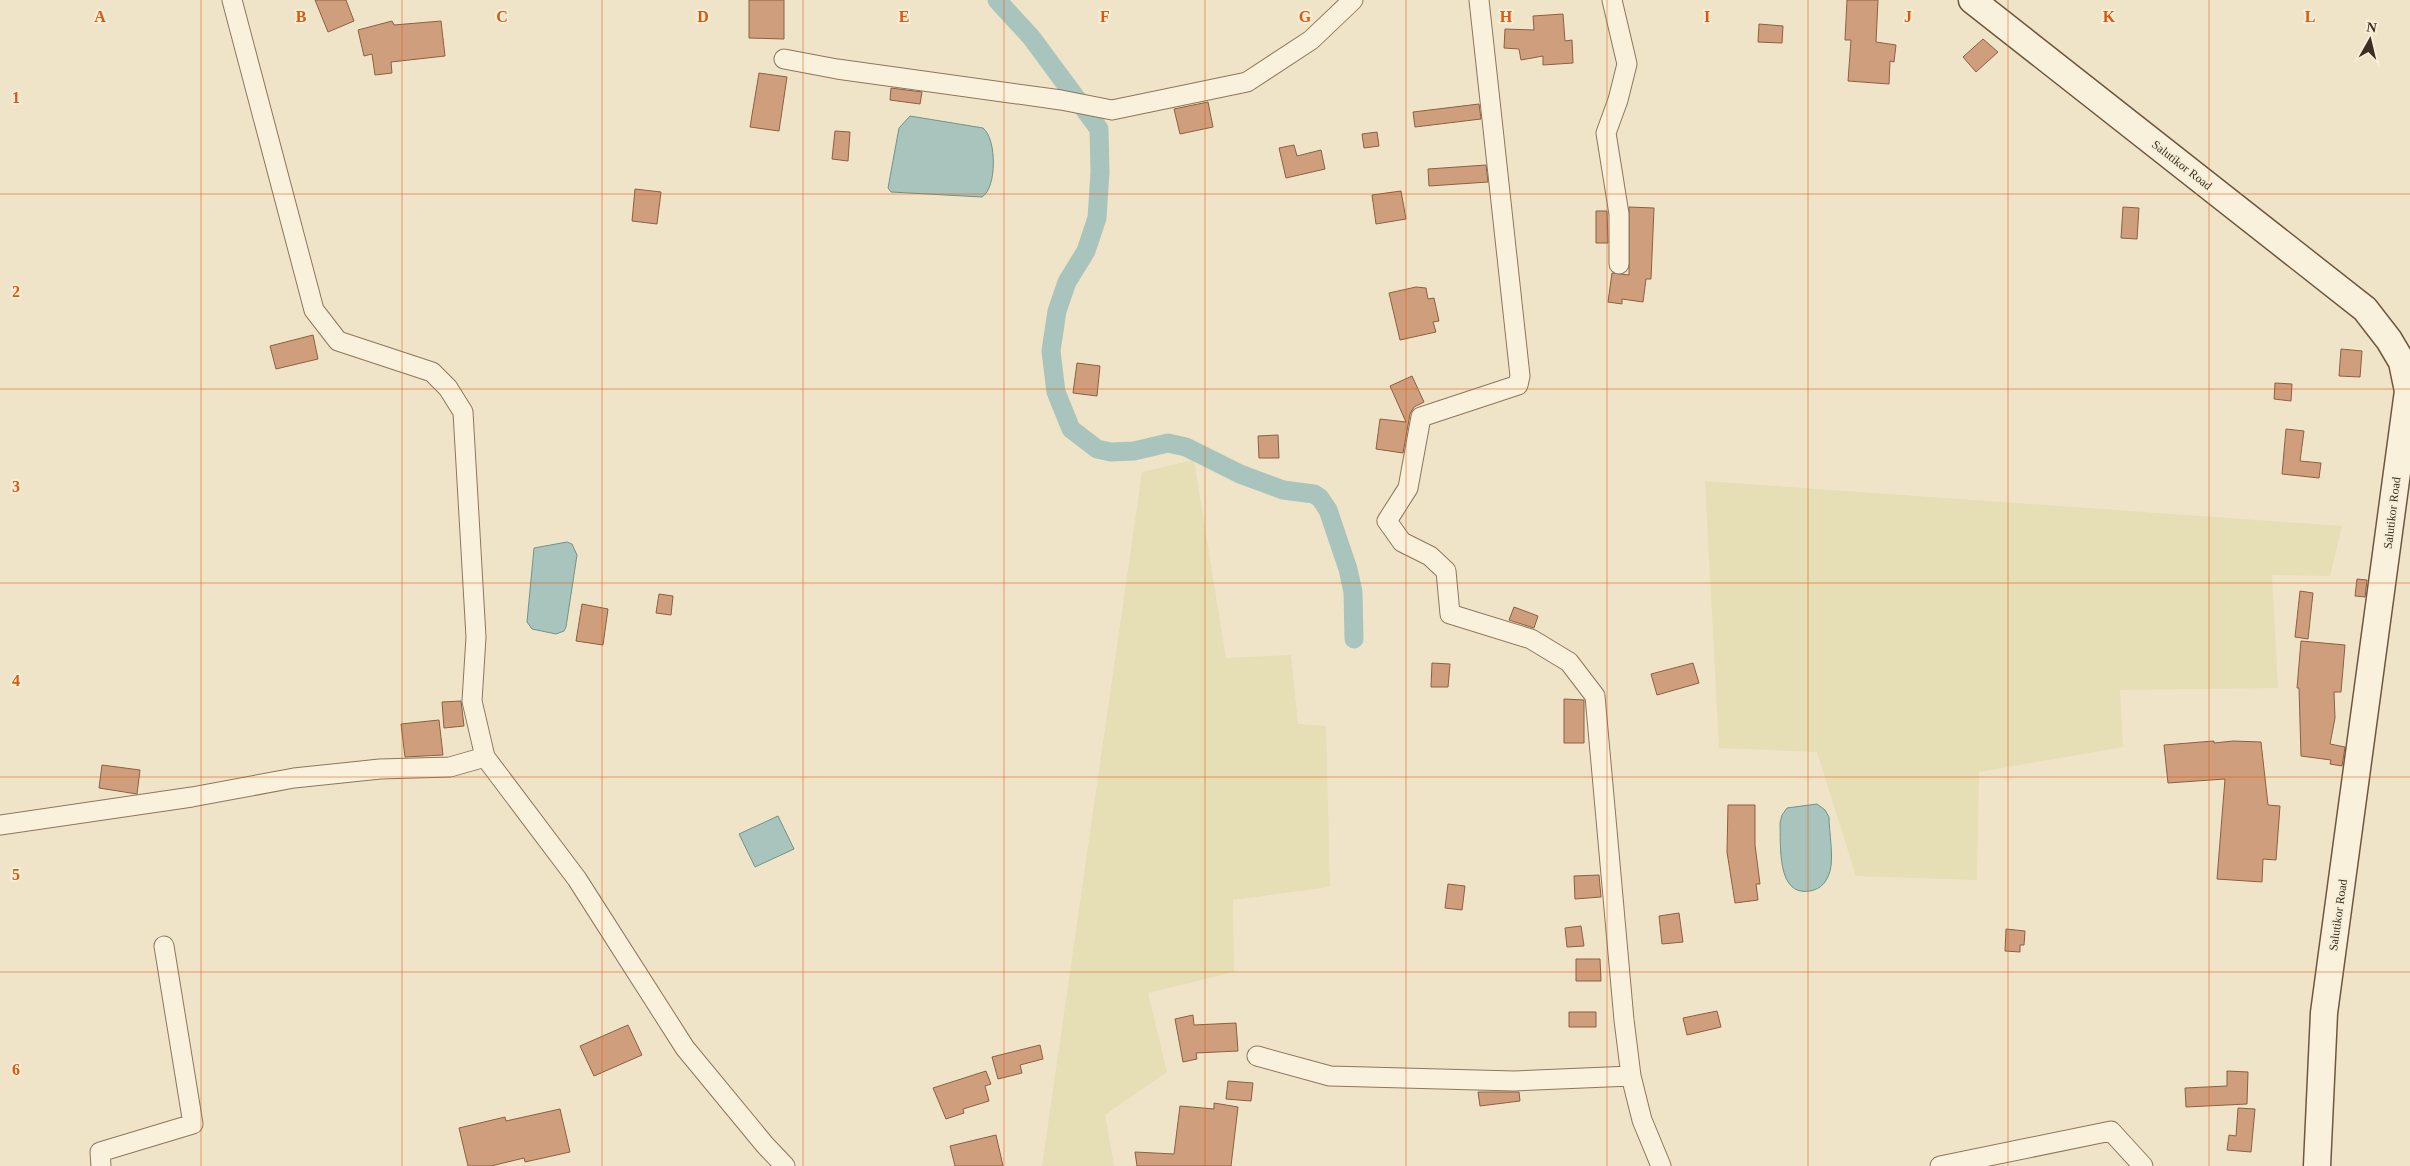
<svg xmlns="http://www.w3.org/2000/svg" width="2410" height="1166" font-family="Georgia,serif">
  <style>
    .farmland { fill: #e6deb5 }
    .water { fill: #a9c4bc; stroke: #6f938a }
    .lines { fill: none; stroke-linecap: round; stroke-linejoin: round }
    .canal { stroke: #a9c4bc; stroke-width: 19 }
    .building { fill: #cf9f7d; stroke: #8d5f41 }
    .minor-casing { stroke: #8d765c; stroke-width: 21 }
    .secondary-casing { stroke: #6f573f; stroke-width: 29 }
    .minor { stroke: #faf1dc; stroke-width: 19 }
    .secondary { stroke: #faf1dc; stroke-width: 26 }
    .grid { fill: none; stroke: #df570d; stroke-width: 1; stroke-opacity: 0.55 }
    .labels { text-anchor: middle; stroke-width: 4; stroke-linejoin: round; paint-order: stroke }
    .street-label { font-size: 12px; fill: #3d2e20; stroke: #f7eed8 }
    .grid-label { font-size: 16px; text-anchor: middle; font-weight: bold; fill: #df570d; stroke: #f7eed8; stroke-width: 4; stroke-linejoin: round; paint-order: stroke }
  </style>
  <rect width="100%" height="100%" fill="#f0e4c8"/>
  <path class="farmland" d="M1194 460 1226 658 1291 655 1298 724 1326 726 1330 887 1233 900 1234 972 1148 993 1167 1072 1105 1115 1114 1166H1042L1142 472Z
    M1705 481 2342 526 2330 576 2272 575 2278 688 2120 690 2123 747 1979 772 1977 880 1856 876 1817 752 1719 748Z"/>
  <path class="water" d="M910 116 983 128C997 139 997 188 982 197L891 192 888 188 899 128Z
    M567 542 572 544 577 555 566 627 564 631 556 634 532 629 527 622 534 548Z
    M1817 804 1825 810 1829 817C1829 831 1834 858 1830 871 1827 882 1821 889 1810 891 1776 897 1781 844 1780 823L1782 815 1787 808Z
    M778 816 794 849 755 867 739 834Z"/>
  <g class="lines">
    <path class="canal" d="M997 0 1031 37 1099 129 1100 172 1097 218 1086 251 1067 282 1057 311 1051 351 1056 392 1071 429 1097 449 1111 452 1134 451 1168 443 1186 447 1240 474 1283 490 1314 494 1320 498 1328 510 1348 569 1353 592 1354 639"/>
  </g>
  <path class="building" d="M315 0H346L354 21 328 32Z
    M749 0H784V39L749 38Z
    M1847 0H1878L1876 42 1896 45 1894 62 1890 61 1889 84 1848 81 1851 40H1845Z
    M1563 14 1565 41 1572 40 1573 63 1543 65V56L1521 60 1519 49 1504 48 1505 29 1534 30 1533 16Z
    M392 21 394 25 441 21 445 56 391 62 392 73 375 75 372 54 364 56 358 30Z
    M1759 24 1783 26 1782 43 1758 42Z
    M1983 39 1998 52 1976 72 1963 57Z
    M759 73 787 77 779 131 750 127Z
    M891 88 922 92 920 104 890 100Z
    M1208 102 1213 127 1180 134 1174 109Z
    M1479 104 1481 119 1415 127 1413 112Z
    M835 131 850 132 848 161 832 159Z
    M1377 132 1379 146 1364 148 1362 134Z
    M1294 145 1297 156 1321 150 1325 169 1286 178 1279 148Z
    M1486 165 1488 182 1429 186 1428 169Z
    M635 189 661 192 657 224 632 221Z
    M1401 191 1406 219 1376 224 1372 195Z
    M1629 207 1654 208 1651 279H1646L1643 302 1622 299V304L1608 302 1612 273 1629 275Z
    M2123 207 2139 208 2137 239 2121 238Z
    M1596 211H1607L1608 243H1596Z
    M1416 287 1426 288 1428 299 1434 298 1439 321 1433 322 1436 332 1400 340 1389 293Z
    M313 335 318 359 276 369 270 346Z
    M2341 349 2362 351 2360 377 2339 376Z
    M1077 363 1100 366 1097 396 1073 393Z
    M1412 376 1424 402 1414 407 1410 414 1403 453 1376 449 1380 419 1406 422 1390 386Z
    M2275 383 2292 384 2291 401 2274 399Z
    M2286 429 2304 431 2300 461 2321 463 2319 478 2282 474Z
    M1278 435 1279 458H1259L1258 436Z
    M2357 579 2367 580 2365 597 2355 596Z
    M2300 591 2313 593 2308 639 2295 637Z
    M659 594 673 596 671 615 656 613Z
    M582 604 608 609 603 645 576 641Z
    M1514 607 1538 616 1534 628 1509 620Z
    M2301 641 2345 645 2341 692H2334L2335 718 2330 744 2345 747 2342 766 2330 764 2331 760 2301 756 2299 688H2297Z
    M1432 663 1450 664 1448 687H1431Z
    M1693 663 1699 683 1657 695 1651 674Z
    M1564 699 1584 700V743H1564Z
    M461 701 464 726 444 728 442 702Z
    M439 720 443 755 405 757 401 724Z
    M2214 741V743L2233 741 2261 742 2268 805 2280 806 2276 860 2263 859 2262 882 2217 879 2225 779 2168 783 2164 745Z
    M102 765 140 770 137 794 99 788Z
    M1728 805H1755V845L1760 884H1756L1758 900 1735 903 1727 852Z
    M1599 875 1601 897 1575 899 1574 876Z
    M1448 884 1465 886 1462 910 1445 908Z
    M1679 913 1683 942 1662 944 1659 916Z
    M1581 926 1584 946 1567 947 1565 928Z
    M2006 929 2025 931 2024 945H2020V952L2005 951Z
    M1576 959H1600L1601 981H1576Z
    M1717 1011 1721 1027 1687 1035 1683 1018Z
    M1569 1012H1596V1027H1569Z
    M1193 1015 1194 1025 1236 1023 1238 1051 1196 1053 1197 1059 1183 1062 1175 1019Z
    M628 1025 642 1055 594 1076 580 1046Z
    M1040 1045 1043 1059 1020 1065 1022 1073 998 1079 992 1057Z
    M986 1071 991 1084 985 1086 989 1101 963 1109 964 1113 946 1119 933 1088Z
    M2227 1071 2248 1072 2247 1104 2186 1107 2185 1088 2227 1086Z
    M1228 1081 1253 1083 1251 1101 1226 1099Z
    M1478 1092H1519L1520 1101 1480 1106Z
    M1214 1103 1238 1107 1231 1166H1137L1135 1152 1174 1154 1180 1106 1214 1109Z
    M2238 1108 2255 1109 2251 1152 2227 1150 2229 1135 2236 1136Z
    M560 1109 570 1152 525 1162 524 1158 491 1166H468L459 1128 505 1117 506 1121Z
    M996 1135 1003 1166H955L950 1146Z"/>
  <g class="lines">
    <g class="minor-casing">
      <path id="minor" d="M232 0 314 310 338 341 432 372 448 388 463 412 476 637 472 701 485 757 577 879 685 1048 765 1145 785 1166
        M1479 0 1520 376 1518 385 1421 417 1408 488 1387 521 1402 542 1430 556 1446 571 1450 614 1531 639 1569 662 1595 696 1624 1020 1631 1076 1642 1120 1661 1166
        M1612 0 1627 64 1618 100 1606 133 1619 214V264
        M784 59 837 69 1061 100 1112 110 1247 82 1311 40 1353 0
        M0 825 192 797 294 778 380 769 450 767 485 757
        M1257 1056 1330 1076 1514 1081 1631 1076
        M101 1166 100 1152 193 1124 164 946
        M1940 1166 2111 1131 2143 1166"/>
    </g>
    <g class="secondary-casing">
      <path id="secondary" d="M1972 0 2365 309 2389 340 2402 362 2408 391 2324 1013 2317 1166"/>
    </g>
    <use href="#minor" class="minor"/>
    <use href="#secondary" class="secondary"/>
  </g>
  <path class="grid" d="M201 0V1166M402 0V1166M602 0V1166M803 0V1166M1004 0V1166M1205 0V1166M1406 0V1166M1607 0V1166M1808 0V1166M2008 0V1166M2209 0V1166M0 194H2410M0 389H2410M0 583H2410M0 777H2410M0 972H2410"/>
  <g class="labels">
    <g class="street-label">
      <text transform="translate(2182 165) rotate(38)" y="4">Salutikor Road</text>
      <text transform="translate(2392 513) rotate(-83)" y="4">Salutikor Road</text>
      <text transform="translate(2338 915) rotate(-82)" y="4">Salutikor Road</text>
    </g>
  </g>
  <g class="grid-label">
    <text x="100" y="22">A</text>
    <text x="301" y="22">B</text>
    <text x="502" y="22">C</text>
    <text x="703" y="22">D</text>
    <text x="904" y="22">E</text>
    <text x="1105" y="22">F</text>
    <text x="1305" y="22">G</text>
    <text x="1506" y="22">H</text>
    <text x="1707" y="22">I</text>
    <text x="1908" y="22">J</text>
    <text x="2109" y="22">K</text>
    <text x="2310" y="22">L</text>
    <text x="16" y="103">1</text>
    <text x="16" y="297">2</text>
    <text x="16" y="492">3</text>
    <text x="16" y="686">4</text>
    <text x="16" y="880">5</text>
    <text x="16" y="1075">6</text>
  </g>
  <g transform="translate(2370 40) rotate(8)" stroke="#f7eed8" stroke-width="4" paint-order="stroke">
  <path d="M0-4L9 19L0 12L-9 19Z" fill="#3d2e20"/>
  <text y="-8" font-size="14" font-weight="bold" text-anchor="middle" fill="#3d2e20">N</text>
  </g>
</svg>
